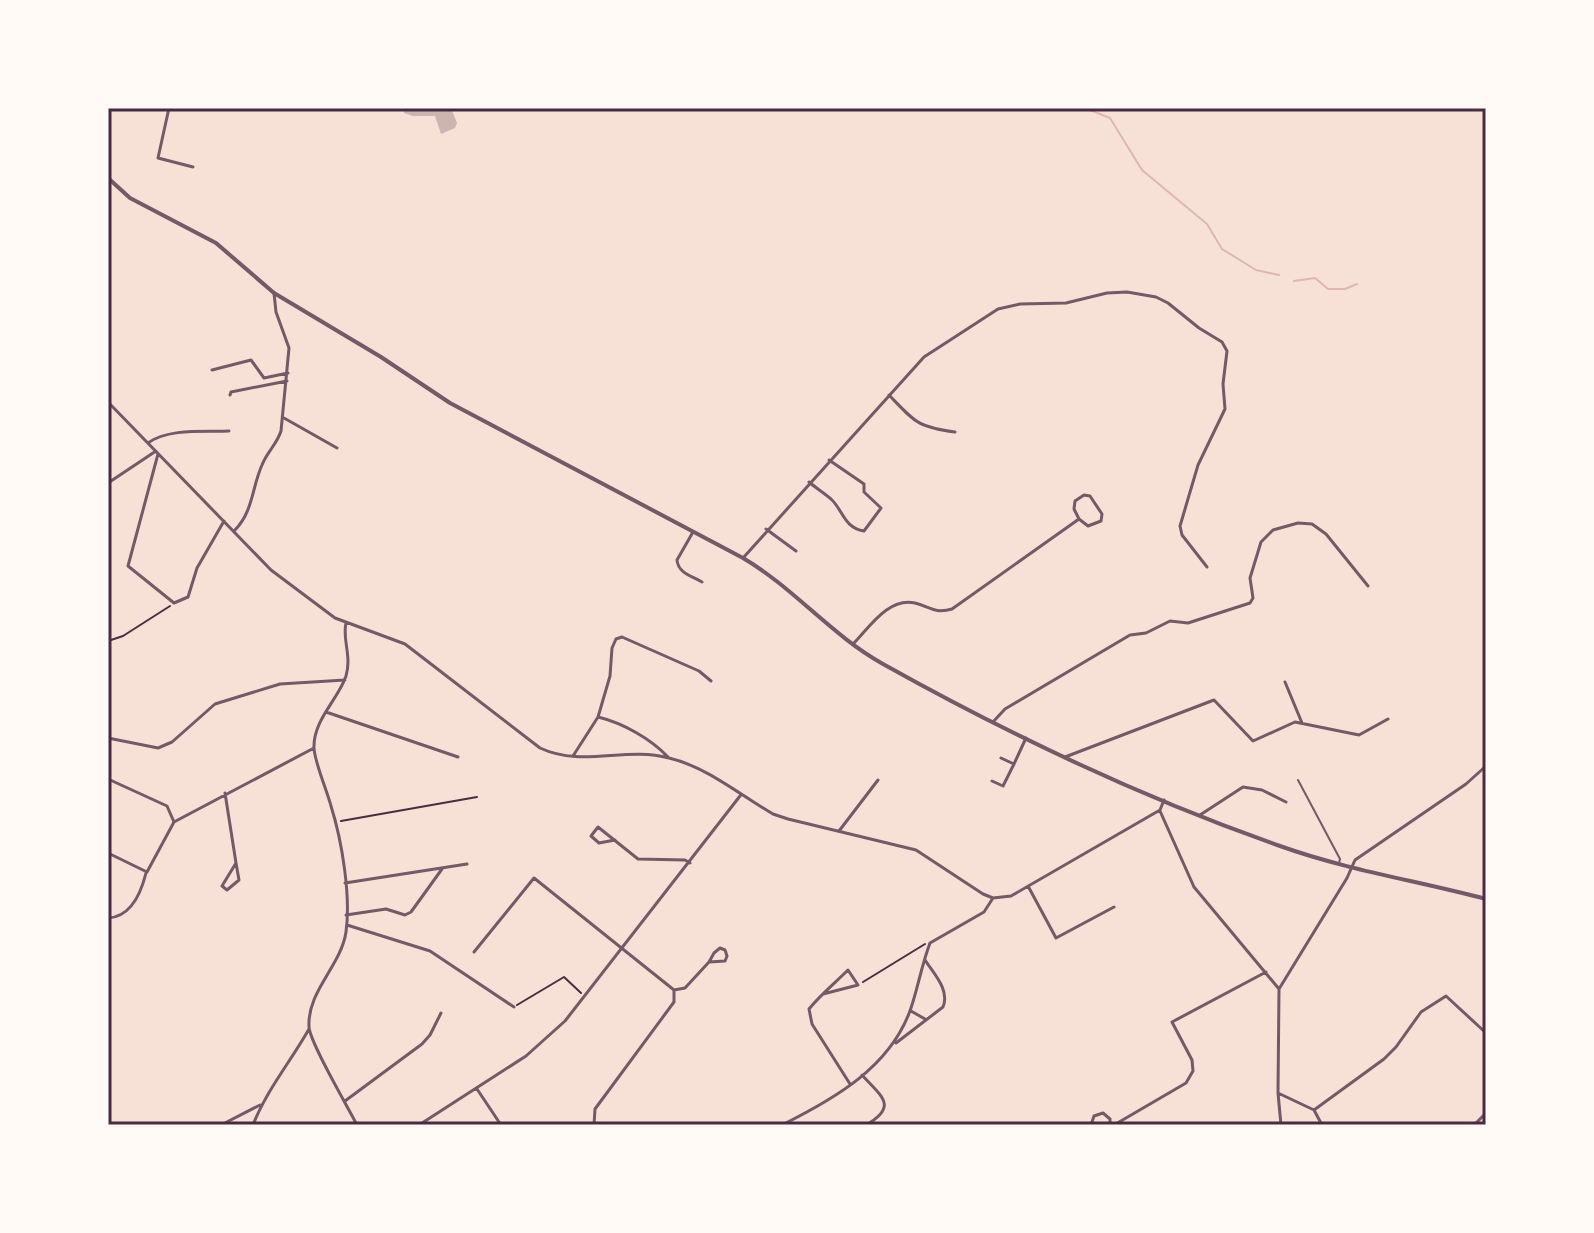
<svg xmlns="http://www.w3.org/2000/svg" width="1594" height="1233" font-family="Signika,sans-serif">
  <style>
    .lines { fill: none; stroke-linecap: round; stroke-linejoin: round }
    .stream { stroke: #dcb8b0; stroke-width: 2 }
    .building { fill: #ccb4b1 }
    .path { stroke: #4a2c40; stroke-width: 2 }
    .pedestrian { stroke: #755966; stroke-width: 2 }
    .minor { stroke: #755966; stroke-width: 3 }
    .tertiary { stroke: #755966; stroke-width: 4 }
    .neatline { fill: none; stroke: #4a2c40; stroke-width: 3 }
  </style>
  <rect width="100%" height="100%" fill="#f7e1d7"/>
  <g class="lines">
    <path class="stream" d="M1085 108 1110 118 1142 170 1207 224 1222 249 1256 270 1279 275
      M1294 281 1315 278 1328 289H1345L1357 284"/>
  </g>
  <path class="building" d="M404 108H451L457 123 455 128 441 134 435 116H413L404 113Z"/>
  <g class="lines">
    <path class="path" d="M108 641 123 636 170 606
      M341 821 477 797
      M863 982 925 944
      M517 1005 564 977 581 993"/>
    <path class="pedestrian" d="M1298 780 1340 859 1339 863"/>
    <path class="minor" d="M169 108 158 158 193 167
      M212 370 251 360 264 378 288 373
      M230 395 231 392 287 381
      M889 395C915 422 917 427 955 432
      M108 402 271 570 335 618 405 644 540 748C583 768 625 746 669 758 707 767 740 795 773 814L788 819 916 850 983 894 993 898 1011 896 1160 810 1164 800
      M284 418 337 448
      M148 443C168 428 205 432 229 431
      M158 454 128 566 174 603 188 597 197 568 224 521
      M809 482C816 488 824 493 831 499 843 510 844 528 864 531L881 508 864 492V484L829 460
      M108 483 156 451
      M766 529 796 551
      M235 530C253 512 252 487 262 465 267 452 277 444 281 431L289 348 276 312 274 293
      M693 532 677 560C678 573 692 576 702 582
      M743 558 924 357 998 309 1020 304 1066 303 1107 293 1127 292 1156 297 1168 303 1199 328 1222 342 1227 351 1223 384 1225 409 1198 465 1180 526 1182 535 1207 567
      M346 623C342 640 352 655 346 676 338 700 313 720 314 748 315 764 327 790 331 806 342 841 351 896 346 932 341 966 307 991 309 1027 310 1043 348 1107 357 1125
      M853 644C869 628 888 597 915 603 930 607 935 614 952 609L1079 519 1074 509 1075 501 1084 495 1090 496 1102 514 1101 521 1088 526 1079 519
      M1285 682 1302 723
      M326 712 458 757
      M598 717 610 676 612 648 616 639 622 637 699 671 711 681
      M993 722 1005 709 1130 635 1146 633 1170 621 1188 623 1250 603 1253 598 1250 578 1261 542 1273 530 1298 523 1312 524 1326 534 1368 586
      M108 738 158 748 172 742 215 704 280 684 345 680
      M573 756 598 717C623 723 651 739 668 757
      M1065 757 1214 700 1253 741 1295 722 1359 735 1388 719
      M1001 758 1014 764 1026 738
      M108 779 167 806 174 822
      M992 781 1003 786 1014 764
      M225 793 236 863 222 886 227 890 239 880 236 863
      M1160 811 1194 887 1279 989
      M1200 815 1243 787 1262 790 1286 802
      M839 831 878 780
      M615 840 599 843 591 836 598 827 638 859 685 860 690 863
      M108 853 147 872 174 822 314 748
      M345 883 467 864
      M1028 886 1056 938 1114 907
      M346 915 386 909 405 915 411 912 442 869
      M108 918C131 917 141 893 146 873
      M347 925 430 951 514 1007
      M474 952 534 878 674 990V1002L595 1109 594 1125
      M674 990 685 988 709 962 725 961 727 956 725 950 720 948 714 953 709 962
      M823 994 858 985 848 970C835 983 820 995 809 1009L812 1024 850 1084
      M911 1011 925 1019
      M896 1043 943 1007C950 990 934 974 925 960
      M862 1075C881 1096 899 1106 866 1125
      M477 1089 501 1125
      M1278 1093 1314 1110 1322 1125
      M345 1101 422 1044 430 1035 441 1013
      M1314 1110 1384 1059 1396 1047 1421 1012 1446 996 1486 1033
      M221 1125 260 1105
      M253 1125C266 1091 291 1061 309 1029
      M419 1125 526 1056 565 1021 740 796
      M782 1125C834 1099 891 1067 911 1008 918 987 922 964 930 943L984 912 993 898
      M1091 1125 1094 1116 1103 1113 1110 1119V1125
      M1114 1125 1186 1083 1193 1071 1192 1060 1172 1022 1266 972
      M1281 1125 1278 1093 1279 989 1347 878 1355 860 1466 784 1486 766
      M1474 1125 1486 1113"/>
    <path class="tertiary" d="M108 178 130 198 216 243 274 293 381 357 450 403 743 558C794 588 831 635 883 664 1010 735 1143 798 1280 846 1347 870 1418 881 1486 899"/>
  </g>
  <rect width="1594" height="1233" fill="none" stroke="#fffaf5" stroke-width="220"/>
  <rect x="110" y="110" width="1374" height="1013" class="neatline"/>
</svg>
